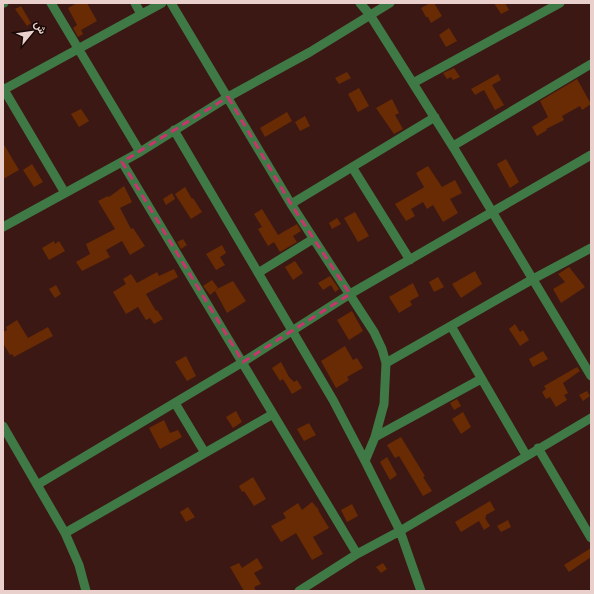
<svg xmlns="http://www.w3.org/2000/svg" width="594" height="594" font-family="'Zilla Slab',Vazirmatn,serif">
  <style>
    .building { fill: #682b03 }
    .lines { fill: none; stroke-linecap: round; stroke-linejoin: round }
    .minor { stroke: #3f7a46; stroke-width: 9 }
    .marked { fill: none; stroke: #c8346c; stroke-width: 3; stroke-dasharray: 8 5; stroke-linejoin: round }
  </style>
  <rect width="100%" height="100%" fill="#3c1815"/>
  <path class="building" d="M77 3H87L97 21 81 30 83 34 78 37 73 28 77 25 68 8Z
    M430 3H434L442 16 431 23 428 17H426L421 8Z
    M494 3H505L509 10 501 14Z
    M21 6 31 23 27 26 15 9Z
    M449 28 457 41 446 47 439 35Z
    M454 68 460 77 453 80 451 77 447 79 443 73Z
    M347 72 351 78 339 84 335 78Z
    M498 74 501 80 492 85 504 105 495 110 484 90 475 95 471 89Z
    M577 79 591 104 582 110 580 106 562 116 564 120 546 129 547 130 537 136 532 127 548 117 540 101Z
    M359 88 369 106 358 112 348 94Z
    M392 99 399 113 395 115 403 129 394 134 376 108Z
    M81 109 89 121 79 127 71 114Z
    M287 112 292 121 265 137 260 128Z
    M305 116 310 126 300 131 295 122Z
    M3 143 19 170 3 179Z
    M506 159 519 182 510 188 497 164Z
    M32 164 43 182 34 187 23 170Z
    M428 166 442 187 455 180 462 193 450 199 458 213 443 222 433 205 427 209 423 202 411 209 415 216 406 221 395 204 423 188 424 187 416 173Z
    M124 186 132 202 120 208 131 229 133 228 145 246 130 255 122 241 106 250 110 257 82 271 76 262 90 254 86 244 115 229 98 201 108 196 109 197Z
    M185 187 192 199 193 198 202 212 191 219 175 194Z
    M172 193 175 199 166 205 163 199Z
    M262 209 278 235 297 224 301 231 293 236 297 242 280 252 274 242 268 246 258 229 262 227 254 214Z
    M355 212 369 236 358 242 344 218Z
    M337 218 341 224 332 229 329 223Z
    M183 239 187 245 181 249 177 242Z
    M54 241 55 244 59 241 65 251 49 260 42 248Z
    M222 245 226 253 220 257 225 265 216 270 206 254Z
    M295 261 303 273 293 280 285 267Z
    M569 267 585 287 561 303 553 289 565 282 558 274Z
    M174 269 178 277 146 294 156 311 157 310 163 319 154 324 150 318 146 320 138 307 126 314 113 292 126 284 123 279 131 274 137 283 157 272 159 276Z
    M475 271 482 284 461 298 452 284Z
    M330 276 339 289 335 292 331 285 323 290 318 283Z
    M438 277 444 287 434 292 429 282Z
    M212 280 218 288 215 290 233 281 246 301 227 313 215 291 210 295 203 286Z
    M413 283 419 296 410 301 412 305 399 313 389 297Z
    M56 285 61 294 55 298 49 289Z
    M352 311 363 331 349 340 337 320Z
    M17 320 28 338 48 327 53 336 14 357 12 354 10 355 3 343V332L7 330 6 327Z
    M515 324 520 332 523 330 529 340 520 346 509 329Z
    M345 346 353 360 357 358 363 368 347 377 349 380 336 388 321 361Z
    M543 351 548 359 533 367 529 359Z
    M186 356 196 376 187 381 175 362Z
    M281 362 289 377 294 382 297 380 302 388 292 394 283 379 280 381 272 368Z
    M577 367 580 371 563 383 568 393 564 395 567 400 556 407 550 397 546 399 542 392 546 389 544 386Z
    M587 391 590 396 583 401 579 395Z
    M457 399 461 406 454 410 450 403Z
    M236 411 242 422 233 428 226 417Z
    M463 412 471 427 461 434 452 419Z
    M164 420 170 433 178 430 182 437 160 449 149 428Z
    M309 423 316 435 304 441 297 429Z
    M401 437 425 476 423 477 432 491 423 496 399 456 395 458 387 445Z
    M387 457 397 475 390 480 380 462Z
    M253 477 266 499 254 506 244 491 242 492 239 486Z
    M490 501 495 510 486 515V517L485 518 490 526 484 530 479 521 461 532 455 522Z
    M312 502 319 510H318L329 528 313 537 323 554 312 560 296 533 281 542 271 526 286 518 283 513 298 503 302 510Z
    M352 504 358 516 347 522 341 510Z
    M188 507 195 517 186 522 180 512Z
    M508 520 511 527 501 532 497 526Z
    M591 548V557L569 572 564 565Z
    M257 558 263 568 254 573 261 584 254 587 256 591H244L230 567 239 563 242 568Z
    M383 563 387 569 381 573 376 567Z"/>
  <g class="lines">
    <path class="minor" d="M3 3H4
      M51 3 140 152
      M135 3 141 14
      M171 3 291 204 374 332 382 349 386 363 384 404 375 437 365 461
      M360 3 370 15 455 150 591 376
      M413 83 560 3
      M3 88 65 193
      M3 90 162 3
      M174 130 333 400 365 461 400 531 421 591
      M453 146 591 64
      M122 162 357 554
      M352 167 410 260
      M291 204 435 117
      M3 227 140 152 228 97 310 52 390 3
      M258 273 313 239
      M451 326 526 455
      M386 363 533 279 591 248
      M175 403 205 453
      M3 426 65 533 79 565 86 591
      M375 437 481 379
      M538 448 591 538
      M37 485 243 362 350 294 591 155
      M65 533 273 414
      M299 591 357 554 400 531 591 418"/>
  </g>
  <path class="marked" d="M228 97 291 204 350 294 243 362 122 162Z"/>
  <rect width="594" height="594" fill="none" stroke="#e9d0cc" stroke-width="8"/>
  <g transform="translate(32 32) rotate(61)" stroke="#180907" stroke-width="3" paint-order="stroke">
  <path d="M0-3L7 15L0 10L-7 15Z" fill="#e9d0cc"/>
  <text y="-6" font-size="11" font-weight="bold" text-anchor="middle" fill="#e9d0cc">ش</text>
  </g>
</svg>
